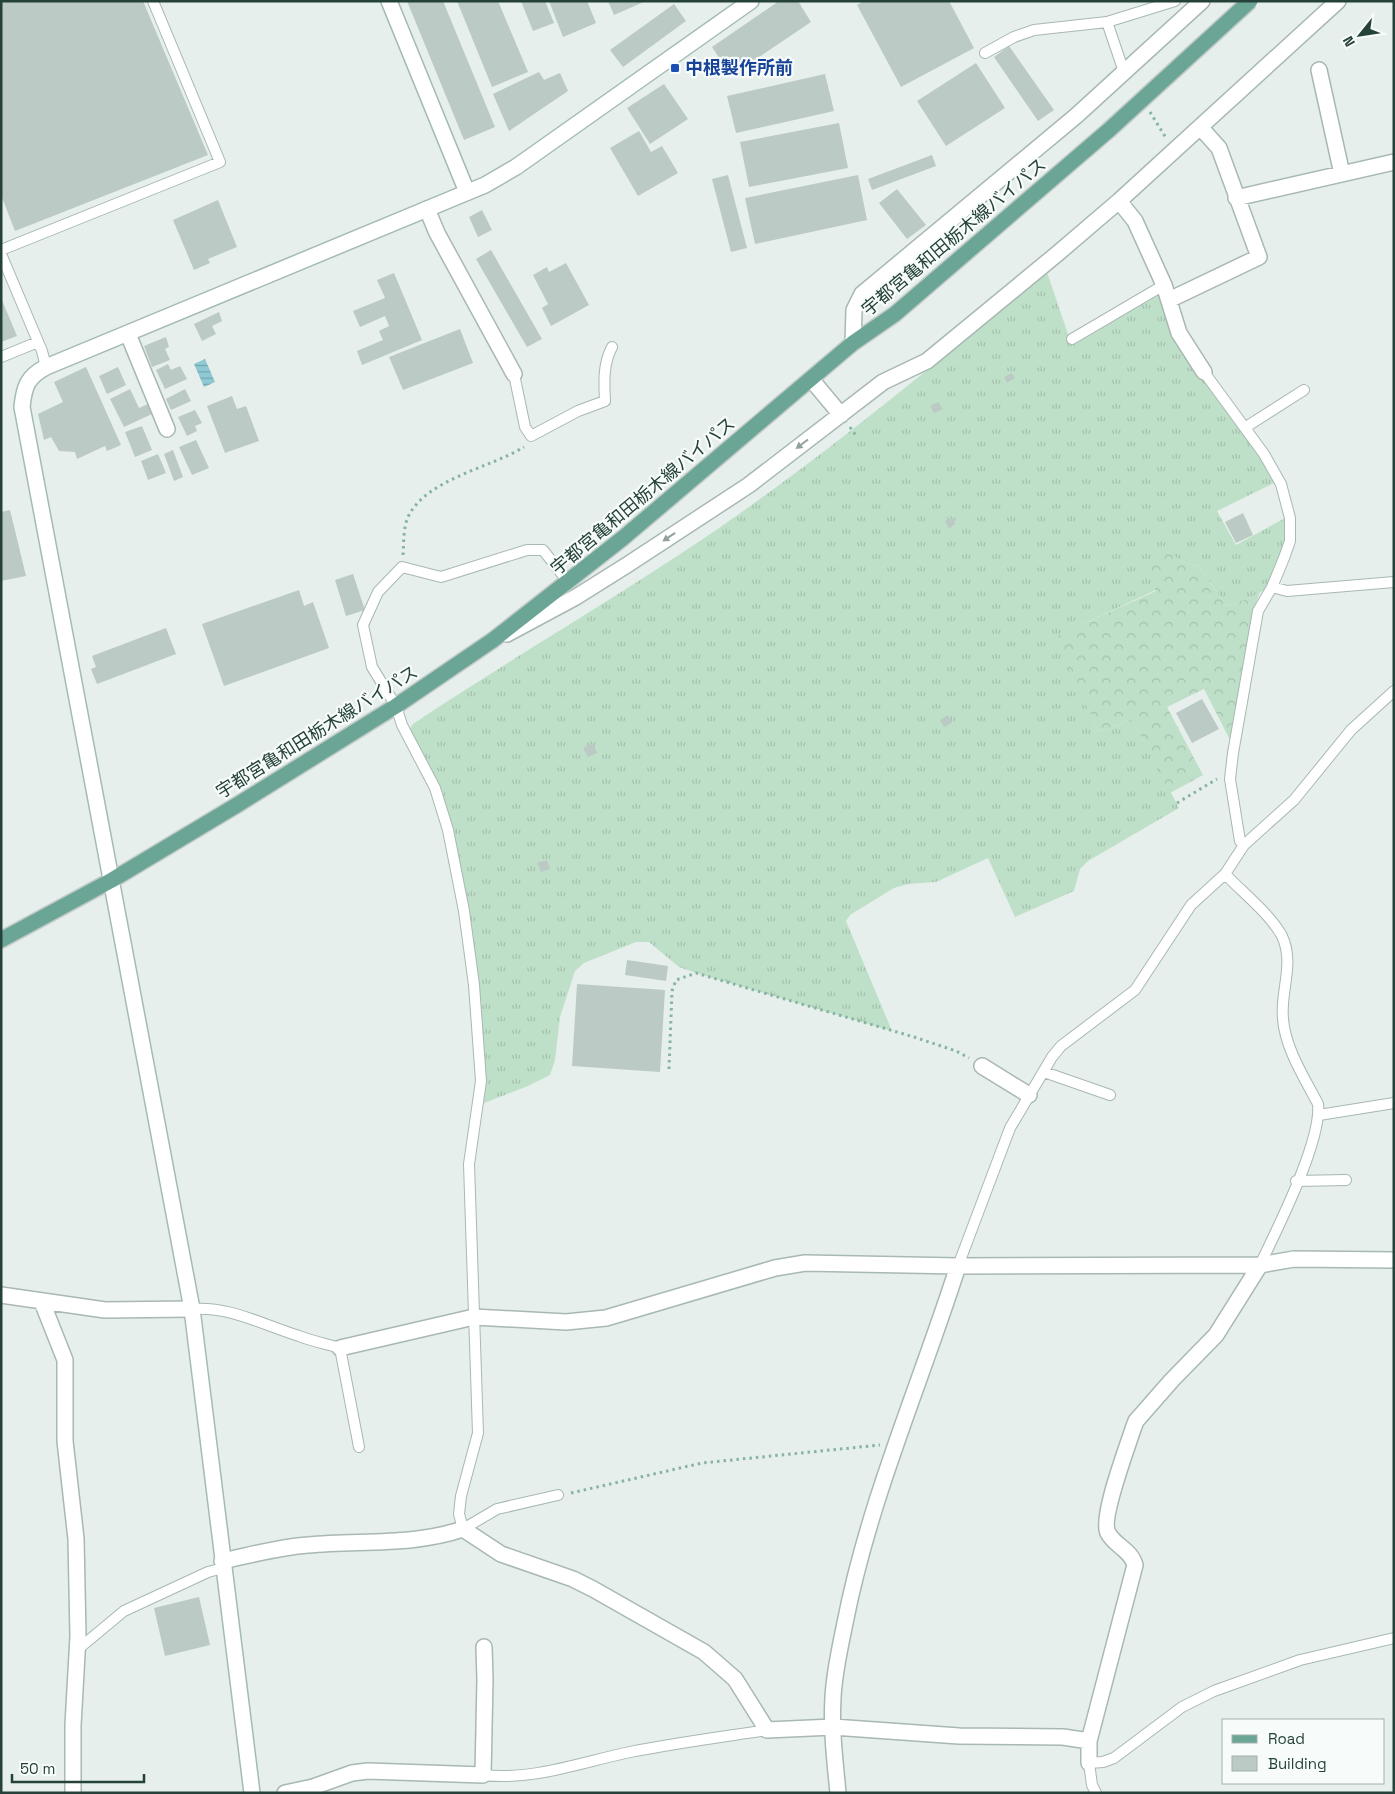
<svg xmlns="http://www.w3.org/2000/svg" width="1395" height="1794" font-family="'Space Grotesk','Noto Sans JP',sans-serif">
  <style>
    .grass { fill: url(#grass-tufts) }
    .forest { fill: url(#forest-crowns) }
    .water { fill: url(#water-rules) }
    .building { fill: #bbcac4 }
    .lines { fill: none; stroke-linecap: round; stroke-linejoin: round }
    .lane-casing { stroke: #a8b8b2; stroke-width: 12 }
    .street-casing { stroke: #a8b8b2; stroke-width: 18 }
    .secondary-casing { stroke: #a4bbb3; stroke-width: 18 }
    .primary-casing { stroke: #c2cac8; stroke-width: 18 }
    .path { stroke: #86b3a5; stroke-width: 3; stroke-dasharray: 2.5 4; stroke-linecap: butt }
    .lane { stroke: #fff; stroke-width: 10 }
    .street { stroke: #fff; stroke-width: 15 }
    .secondary { stroke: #fff; stroke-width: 15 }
    .primary { stroke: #6aa596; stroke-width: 15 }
    .primary-bridge-casing { stroke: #c2cac8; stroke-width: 18; stroke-linecap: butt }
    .primary-bridge { stroke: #6aa596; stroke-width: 15 }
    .oneway { fill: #92a09c }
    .transit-dot { fill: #1a4fb4; stroke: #f7fbf9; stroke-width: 2 }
    .labels { text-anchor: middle; stroke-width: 4.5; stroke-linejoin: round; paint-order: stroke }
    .transit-label { font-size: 18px; font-weight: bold; fill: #164399; stroke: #f7fbf9; text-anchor: start }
    .street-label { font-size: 18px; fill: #24423a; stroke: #f7fbf9 }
  </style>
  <defs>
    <pattern id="grass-tufts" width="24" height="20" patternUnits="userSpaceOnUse" patternTransform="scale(1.25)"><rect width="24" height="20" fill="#bfe0c8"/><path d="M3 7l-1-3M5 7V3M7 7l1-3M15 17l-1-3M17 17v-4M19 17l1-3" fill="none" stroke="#a4c1ad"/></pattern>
    <pattern id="forest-crowns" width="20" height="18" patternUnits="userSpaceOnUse" patternTransform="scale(1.25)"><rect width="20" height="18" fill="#bfe0c8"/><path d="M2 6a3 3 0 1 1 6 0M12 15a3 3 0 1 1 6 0" fill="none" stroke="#a4c1ad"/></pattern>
    <pattern id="water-rules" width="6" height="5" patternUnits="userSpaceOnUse" patternTransform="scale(1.25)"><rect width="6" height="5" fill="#8ec9d4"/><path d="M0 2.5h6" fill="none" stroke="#74a5ad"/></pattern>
  </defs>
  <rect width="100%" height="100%" fill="#e6efeb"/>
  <path class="grass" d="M1047 272 1072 346 1159 295 1172 331 1195 370 1239 425 1276 482 1217 511 1236 545 1285 518 1286 542 1266 589 1250 598 1226 606 1199 566 1183 562 1169 553 1156 590 1055 637 1099 732 1132 719 1179 808 1088 861 1080 869 1074 891 1015 917 988 858 936 882 908 884 894 888 850 915 846 921 892 1031 696 973 679 967 649 942H636L584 963 575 971 560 1017 555 1060 550 1075 528 1086 484 1103 480 1018 452 832 409 730 413 724C520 652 633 589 739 514 845 439 946 355 1047 272Z"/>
  <path class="forest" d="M1169 553 1183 562 1199 566 1226 606 1250 598 1260 592 1254 608 1230 740 1204 689 1167 707 1203 775 1170 793 1132 719 1099 732 1054 637 1156 591 1146 563Z"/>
  <path class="water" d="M205 359 215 382 204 387 194 364Z"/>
  <path class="building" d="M1 1H143L208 155 15 231 1 195Z
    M407 1H443L495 127 464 140Z
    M457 1H498L528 72 492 87Z
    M521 1H545L554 23 533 31Z
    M549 1H587L596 23 563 37Z
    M608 1H646L614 15Z
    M779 1H798L811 22 731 76 712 47Z
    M864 1H949L974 48 901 87 857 5Z
    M674 4 686 21 623 67 610 50Z
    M1009 46 1054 110 1038 121 994 57Z
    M976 63 1005 108 946 146 917 101Z
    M539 72 544 80 560 73 568 91 509 131 493 94Z
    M825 74 834 111 736 133 727 96Z
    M664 84 688 119 650 144 627 108Z
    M839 123 848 168 749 187 740 142Z
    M639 131 651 152 662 146 678 173 638 196 610 148Z
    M932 155 936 166 872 190 868 179Z
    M728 175 747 248 731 252 712 179Z
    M858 175 867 220 755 244 745 198Z
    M897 189 926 225 907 239 879 203Z
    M218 200 237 247 208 259 210 263 194 270 173 220Z
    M482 210 492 230 478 237 469 217Z
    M491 250 542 339 527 347 476 259Z
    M566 263 589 305 551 326 542 308 548 304 533 275 547 267 549 272Z
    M394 273 422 340 362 365 357 351 383 340 379 331 389 326 385 316 360 327 353 311 385 298 377 280Z
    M1 298 17 336 1 342Z
    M219 312 222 321 212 326 216 334 202 341 194 324Z
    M460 329 473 363 403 390 389 357Z
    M166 337 169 347 165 349 170 360 152 367 144 346Z
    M168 364 171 370 180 366 187 379 165 389 156 370Z
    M86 367 121 445 107 451 105 446 77 459 75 452 59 451 51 437 44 440 38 414 63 402 54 382Z
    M118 367 126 385 107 394 99 376Z
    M1012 373 1015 378 1007 383 1004 377Z
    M130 389 139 408 148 404 152 414 124 427 110 399Z
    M185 389 191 401 171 410 166 399Z
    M232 396 237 409 246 406 259 441 225 453 207 406Z
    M938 402 943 409 934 413 930 406Z
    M195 410 202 423 195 426 197 431 187 436 178 417Z
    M142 426 152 450 135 457 125 432Z
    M196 440 209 468 192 475 179 447Z
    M173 450 183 477 174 481 164 454Z
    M158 454 166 473 148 480 141 461Z
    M10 510 26 576 1 581V512Z
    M1243 513 1253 535 1236 543 1225 522Z
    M952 517 955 524 949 529 945 521Z
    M353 574 365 610 346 616 335 580Z
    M299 590 304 606 313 602 329 648 224 686 202 624Z
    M166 628 176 654 97 684 91 669 96 667 92 656Z
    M1202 699 1219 729 1192 743 1176 713Z
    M948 715 952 723 944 727 940 720Z
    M593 743 597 753 588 757 583 748Z
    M547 860 550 869 541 872 537 863Z
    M627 960 668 966 666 981 625 975Z
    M577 984 665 990 660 1072 572 1066Z
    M199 1597 210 1645 165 1656 154 1608Z"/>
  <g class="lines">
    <g class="lane-casing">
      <path id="lane" d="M1107 22 1124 72
        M985 53 1014 37 1034 30 1107 22 1175 1
        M1 250 220 162 153 1
        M1 254 42 351 46 367
        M1072 339 1164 285
        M1 357 38 342
        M1204 372 1264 454 1281 484 1290 518V541L1284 558 1272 587 1258 611 1233 753 1230 779 1240 841 1244 845
        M514 374 525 427 531 436 578 411 605 401C604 382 603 364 612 347
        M1246 427 1304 390
        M1272 587 1287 591 1394 582
        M1225 874C1242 892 1271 915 1282 936 1295 964 1280 991 1283 1019 1285 1048 1305 1079 1318 1104 1322 1141 1277 1229 1260 1265
        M1044 1072 1110 1095
        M1319 1115 1394 1103
        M1296 1181 1346 1180
        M958 1266 1010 1128 1052 1057 1061 1046 1135 990 1191 905 1225 874 1244 845 1294 800 1351 730 1394 691
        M192 1309C230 1306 263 1325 299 1336 312 1341 326 1344 340 1348L359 1447
        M558 1495 497 1509 463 1529 459 1514 461 1496 478 1433 469 1164 481 1081 474 985 464 911 448 830 435 788 402 725 396 706 372 667 363 625 378 592 402 567 441 577 527 550H543L569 583
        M77 1650 124 1611 208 1572 223 1568
        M483 1775C532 1781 582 1762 630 1752 675 1743 721 1737 767 1730
        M1096 1793 1092 1785 1089 1763 1103 1762 1114 1758 1182 1707 1214 1691 1300 1660 1394 1638"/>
    </g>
    <g class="street-casing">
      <path id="street" d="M1319 70 1342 174
        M1236 198 1394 162
        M1119 201 1135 221 1164 285 1179 333 1204 372
        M427 209 437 233 514 374
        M1169 300 1259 257 1219 148 1201 128
        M128 334 167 429
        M853 343 854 310 862 294 1076 116 1202 1
        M811 379 841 415
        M507 634 576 597 627 565 749 485 883 382 927 361 1057 254 1119 201 1338 1
        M982 1066 1029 1095
        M1 1295 105 1310 192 1309
        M42 1302 65 1360V1441L76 1539 78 1636 73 1725V1793
        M340 1348 474 1317 566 1322 606 1318 775 1268 805 1263 958 1266 1260 1265 1294 1259 1394 1260
        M222 1561C251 1555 279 1547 308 1545 360 1540 413 1546 463 1529L501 1554 573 1579 593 1589 704 1652 735 1679 767 1730 833 1727 959 1736 1063 1737 1089 1741
        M1089 1763V1741L1135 1565C1131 1550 1115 1546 1108 1533 1100 1519 1127 1448 1133 1429L1136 1421 1172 1380 1216 1335 1260 1265
        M285 1793 313 1787 352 1773 368 1771 483 1775 485 1680 484 1647
        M838 1793C835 1761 831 1730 833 1698 834 1673 840 1648 845 1623 869 1500 920 1385 958 1266"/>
    </g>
    <g class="secondary-casing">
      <path id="secondary" d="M389 1 467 192
        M252 1793 192 1309 22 407C24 387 27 377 46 367L485 185 516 167 751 1"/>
    </g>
    <g class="primary-casing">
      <path id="primary" d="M1 940 112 880 237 805 396 706 493 640 623 538 853 343 895 314 1109 130"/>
    </g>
    <path class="path" d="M1150 112 1166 138
      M850 427 857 437
      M403 555C404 542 403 529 408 517 426 479 490 468 524 447
      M1177 803 1217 779
      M669 1069 672 991 676 980 696 973 914 1037 956 1051 969 1058
      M571 1493 702 1463 880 1445"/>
    <use href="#lane" class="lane"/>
    <use href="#street" class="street"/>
    <use href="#secondary" class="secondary"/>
    <use href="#primary" class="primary"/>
    <g class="primary-bridge-casing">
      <path id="primary-bridge" d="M1109 130 1250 1"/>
    </g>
    <use href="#primary-bridge" class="primary-bridge"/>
  </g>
  <defs><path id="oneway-solid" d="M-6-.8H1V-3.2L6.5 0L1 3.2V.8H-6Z" transform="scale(1.25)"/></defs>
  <g class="oneway">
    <use href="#oneway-solid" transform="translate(802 444) rotate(143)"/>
    <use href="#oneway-solid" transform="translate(669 537) rotate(146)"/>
  </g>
  <rect class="transit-dot" x="670" y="63" width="10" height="10" rx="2.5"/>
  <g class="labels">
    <g class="transit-label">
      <text x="685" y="74">中根製作所前</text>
    </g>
    <g class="street-label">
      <text transform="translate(954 237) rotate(-40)" y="6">宇都宮亀和田栃木線バイパス</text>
      <text transform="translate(643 496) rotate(-40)" y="6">宇都宮亀和田栃木線バイパス</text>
      <text transform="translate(317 732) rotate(-32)" y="6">宇都宮亀和田栃木線バイパス</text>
    </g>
  </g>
  <rect width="1395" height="1794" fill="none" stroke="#24423a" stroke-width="5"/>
  <rect x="1222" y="1719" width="162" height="65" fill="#f7fbf9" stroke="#a3b1ad"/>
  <rect x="1232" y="1735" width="25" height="8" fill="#6aa596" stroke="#a3b1ad"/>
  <text x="1268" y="1744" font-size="15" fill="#24423a">Road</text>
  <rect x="1232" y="1756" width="25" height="15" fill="#bbcac4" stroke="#a3b1ad"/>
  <text x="1268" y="1769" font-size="15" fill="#24423a">Building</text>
  <g transform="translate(1360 35) rotate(240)" stroke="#f7fbf9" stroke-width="4" paint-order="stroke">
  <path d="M0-4L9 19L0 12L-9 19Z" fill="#24423a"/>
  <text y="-8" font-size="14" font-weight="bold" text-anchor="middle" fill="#24423a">N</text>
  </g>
  <path d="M12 1774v8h132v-8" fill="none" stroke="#24423a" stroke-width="2.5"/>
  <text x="20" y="1774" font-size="15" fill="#24423a" stroke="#f7fbf9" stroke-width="4" paint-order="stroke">50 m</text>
</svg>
